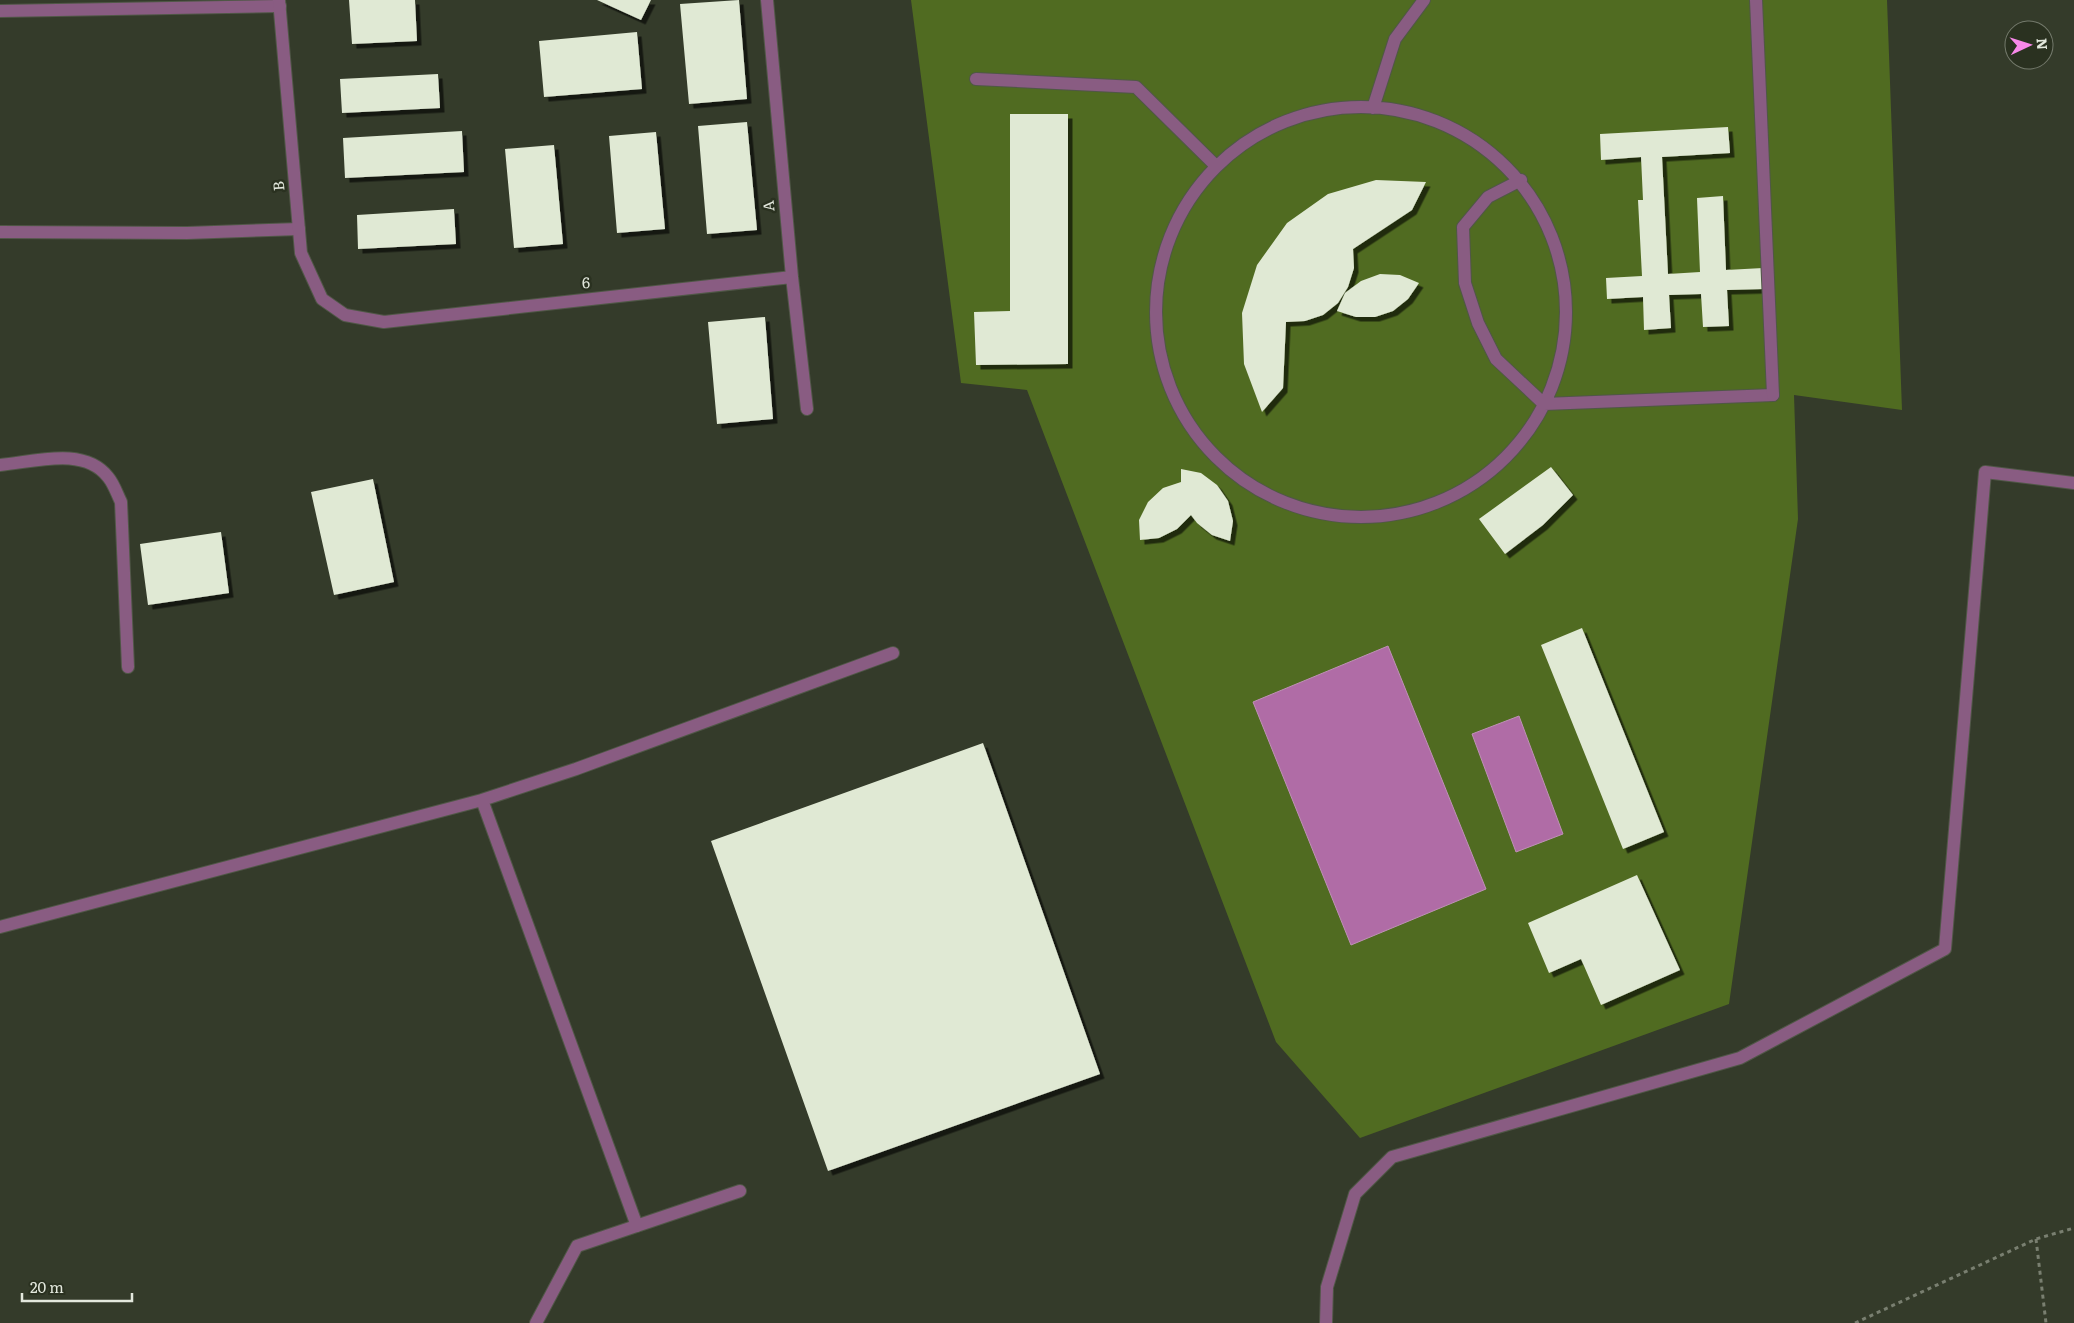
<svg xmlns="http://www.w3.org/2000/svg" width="2074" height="1323" font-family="Literata,serif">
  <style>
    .green { fill: #506b21 }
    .water { fill: #b06ca6; stroke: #bf91b6 }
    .building { fill: #e0e9d4; filter: url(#shadow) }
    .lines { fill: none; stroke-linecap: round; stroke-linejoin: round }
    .lane-casing { stroke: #505747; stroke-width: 14 }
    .street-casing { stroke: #505747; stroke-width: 14 }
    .path { stroke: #797f70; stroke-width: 3; stroke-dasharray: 4 4; stroke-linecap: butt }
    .lane { stroke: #895c82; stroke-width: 12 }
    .street { stroke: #895c82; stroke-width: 12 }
    .labels { text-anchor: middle; stroke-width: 5; stroke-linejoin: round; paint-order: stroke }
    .street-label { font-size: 15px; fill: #e3e8dd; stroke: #2a3120 }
  </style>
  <defs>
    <filter id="shadow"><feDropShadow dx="4.5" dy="4.5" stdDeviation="0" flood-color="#0009"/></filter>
  </defs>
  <rect width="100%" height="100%" fill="#343b2a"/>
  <path class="green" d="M911 0H1887L1902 410 1794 395 1798 519 1729 1004 1360 1138 1276 1042 1027 390 961 383Z"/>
  <path class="water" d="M1388 646 1486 889 1351 945 1253 702Z
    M1519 716 1563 834 1516 852 1472 734Z"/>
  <path class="building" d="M349 0H415L417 41 352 44Z
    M597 0H651L641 20Z
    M739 0 747 99 689 104 680 4Z
    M637 32 642 89 544 97 539 41Z
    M438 74 440 108 342 113 340 79Z
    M1010 114H1068V364L976 365 974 312 1010 311Z
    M747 122 757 230 707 234 698 126Z
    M1728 127 1730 153 1662 157 1668 274 1700 272 1697 198 1723 196 1726 270 1763 268V289L1727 290 1729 326 1703 327 1701 294 1669 295 1671 328 1644 330 1643 297 1607 299 1606 278 1642 276 1638 200H1643L1641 157 1601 160 1600 134Z
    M462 131 464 172 345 178 343 138Z
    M656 132 665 229 617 233 609 136Z
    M554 145 563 244 514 248 505 149Z
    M1376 180 1426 182 1412 210 1353 249 1354 268 1348 287 1338 303 1323 315 1305 321 1286 322 1283 388 1262 412 1244 364 1242 313 1257 265 1287 223 1328 194Z
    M454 209 456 244 358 249 357 215Z
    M1380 274 1400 275 1419 283 1408 299 1393 311 1375 317H1356L1337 311 1345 293 1361 281Z
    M765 317 773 419 717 424 708 322Z
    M1551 467 1573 495 1543 525 1505 554 1479 519Z
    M1181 469 1201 473 1217 485 1228 501 1233 521 1230 541 1212 535 1197 523 1191 515 1177 529 1159 538 1140 540 1139 520 1148 502 1163 488 1181 482Z
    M373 479 394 582 334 595 311 492Z
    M221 532 229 593 148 605 140 544Z
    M1582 628 1664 832 1623 849 1541 645Z
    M983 743 1100 1074 828 1171 711 841Z
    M1637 875 1680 970 1601 1005 1581 959 1549 973 1528 923Z"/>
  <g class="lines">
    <g class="lane-casing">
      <path id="lane" d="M0 11 280 6
        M976 79 1136 87 1215 165
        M1156 312a205 205 0 1 1 410 0a205 205 0 1 1-410 0Z
        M1373 108 1395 39 1424 0
        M1521 180 1488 197 1463 227 1465 283 1478 323 1496 359 1544 404 1773 395
        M0 232 187 233 299 229
        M0 465C34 462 84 446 108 477 114 484 117 494 121 502L128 667
        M482 800 637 1226
        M0 927 482 800 576 769 893 653
        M536 1323 577 1246 740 1191
        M1326 1323 1327 1287 1355 1194 1392 1157 1740 1058 1945 949 1985 472 2074 483"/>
    </g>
    <g class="street-casing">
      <path id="street" d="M279 0 301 253 322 299 345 315 384 322 792 277
        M767 0 792 277 807 409
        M1756 0 1773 395"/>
    </g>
    <path class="path" d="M2036 1239 2046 1323
      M1855 1323 2036 1239 2074 1228"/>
    <use href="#lane" class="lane"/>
    <use href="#street" class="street"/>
  </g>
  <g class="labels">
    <g class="street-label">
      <text transform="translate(279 186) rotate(-95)" y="5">B</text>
      <text transform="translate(769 206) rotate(-95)" y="5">A</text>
      <text transform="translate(586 283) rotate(-6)" y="5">6</text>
    </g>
  </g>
  <g transform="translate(2029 45) rotate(86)"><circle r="24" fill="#2a3120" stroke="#747a6c"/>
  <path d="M0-4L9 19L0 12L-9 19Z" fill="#f888e9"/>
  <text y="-8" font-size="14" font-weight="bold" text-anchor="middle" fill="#e3e8dd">N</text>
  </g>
  <path d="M22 1293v8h110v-8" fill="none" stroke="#e3e8dd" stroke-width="2.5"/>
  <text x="30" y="1293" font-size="15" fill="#e3e8dd" stroke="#2a3120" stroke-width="4" paint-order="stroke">20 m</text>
</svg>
